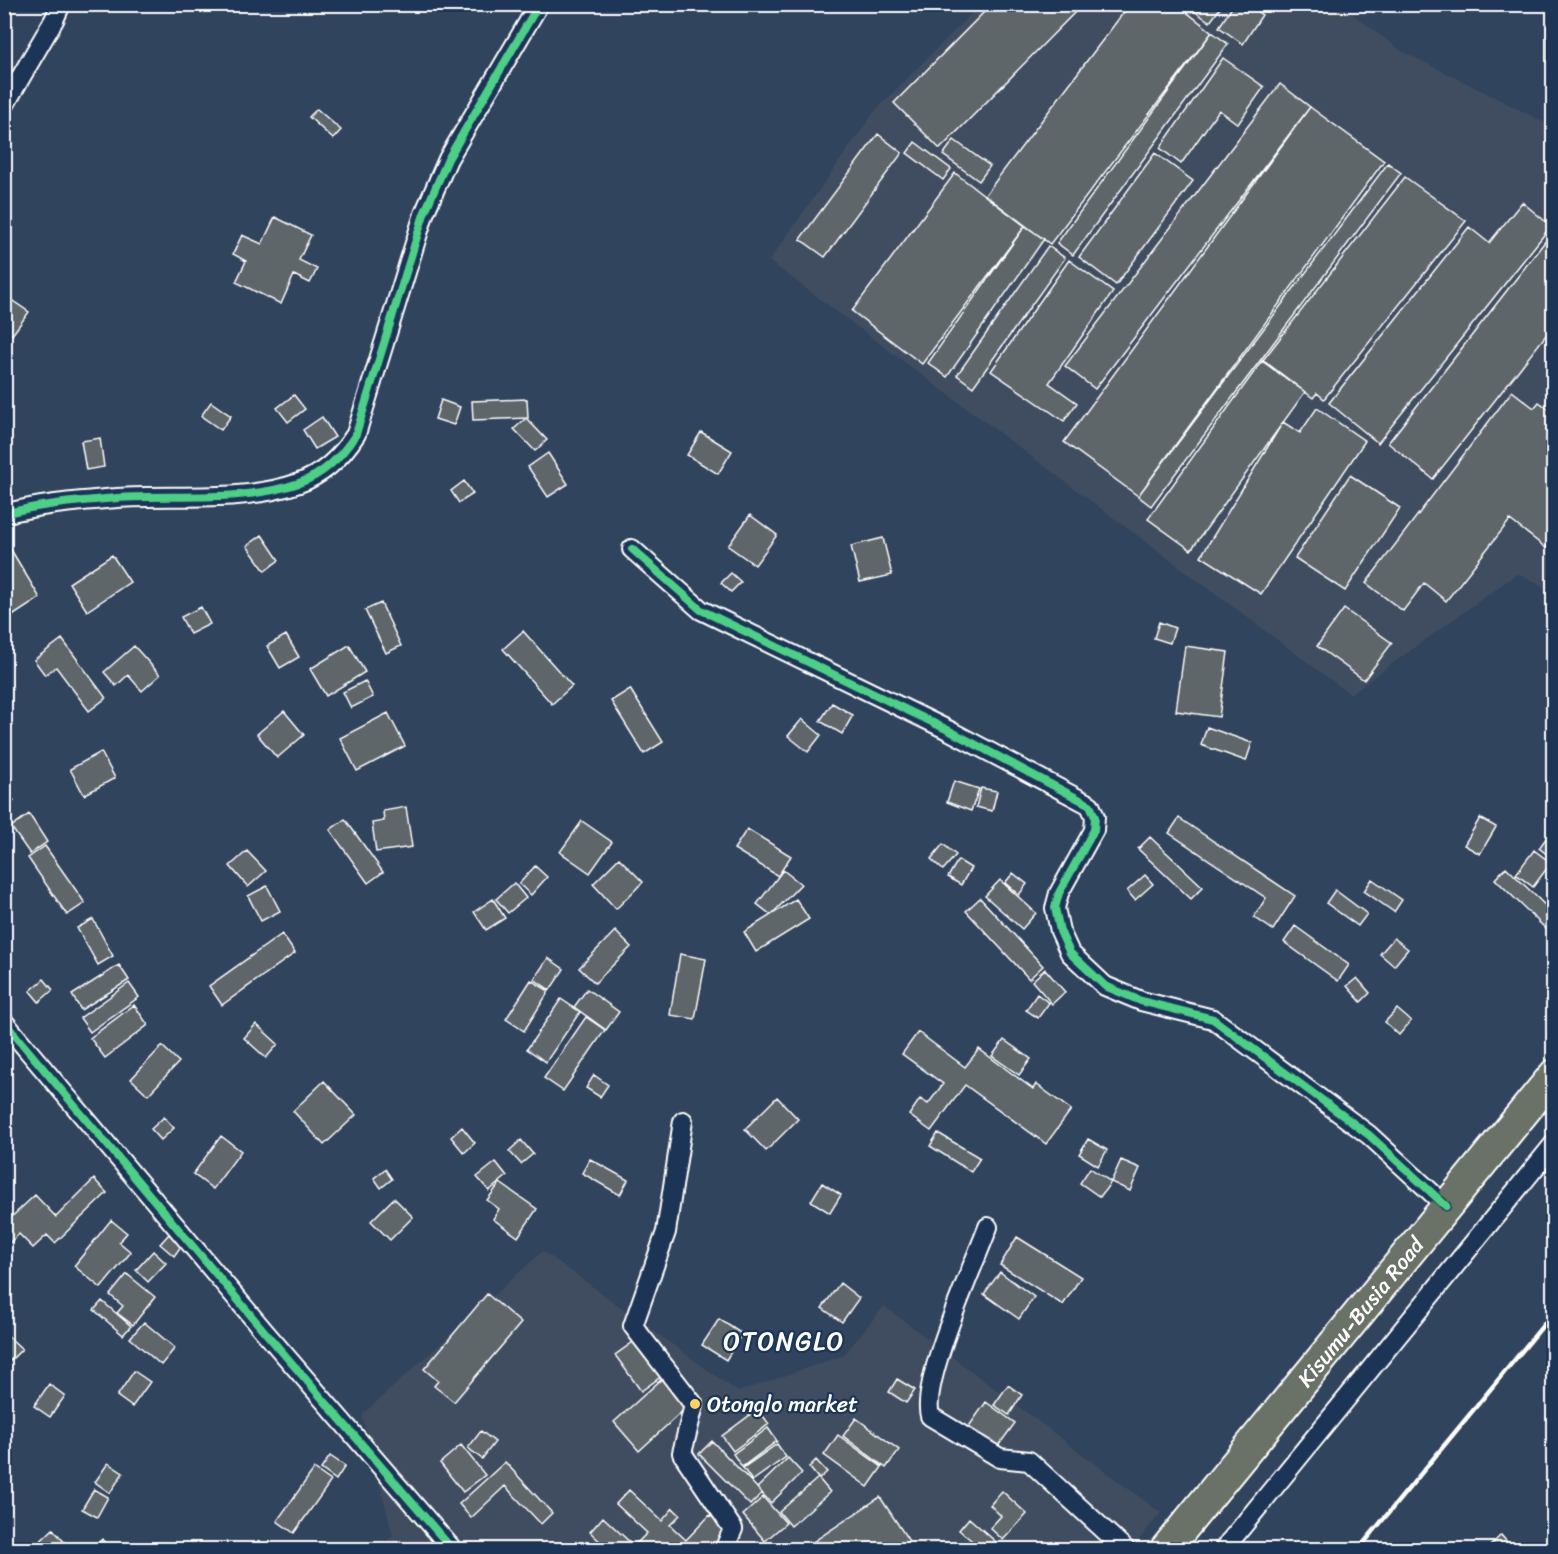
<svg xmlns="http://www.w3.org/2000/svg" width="1558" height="1554" font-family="Sriracha,sans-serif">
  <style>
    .built { fill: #3f4e61 }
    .building { fill: #5f666b; stroke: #fff; stroke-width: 1.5 }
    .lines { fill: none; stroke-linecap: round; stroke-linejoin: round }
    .minor-casing { stroke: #fff; stroke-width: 22 }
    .trunk-casing { stroke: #fff; stroke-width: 34 }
    .minor { stroke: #1d3557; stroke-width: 18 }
    .trunk { stroke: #6a7166; stroke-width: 30 }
    .rail { stroke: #fff; stroke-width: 4.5 }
    .cycleway-casing { stroke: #1d3557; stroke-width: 11 }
    .cycleway { stroke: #4dcf88; stroke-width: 8 }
    .poi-dot { fill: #ffd166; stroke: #1d3557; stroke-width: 2 }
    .labels { text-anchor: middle; stroke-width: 4.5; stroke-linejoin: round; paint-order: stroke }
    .street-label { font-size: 22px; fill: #fff; stroke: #1d3557 }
    .poi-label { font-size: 22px; fill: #fff; stroke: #1d3557; text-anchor: start }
    .quarter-label { font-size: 26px; letter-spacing: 1.5px; fill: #fff; stroke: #1d3557 }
  </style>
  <rect width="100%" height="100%" fill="#31445d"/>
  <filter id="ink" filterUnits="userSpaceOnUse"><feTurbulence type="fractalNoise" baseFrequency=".0167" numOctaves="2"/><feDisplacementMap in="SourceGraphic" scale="12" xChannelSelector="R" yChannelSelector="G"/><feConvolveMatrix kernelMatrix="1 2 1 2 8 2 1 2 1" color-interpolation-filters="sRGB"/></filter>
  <g filter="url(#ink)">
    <path class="built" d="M980 5H1340L1400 50 1544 122 1553 131V592L1518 573 1350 694 769 261 875 111Z
      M543 1251 738 1392 844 1355 884 1306 1161 1513 1130 1550 380 1549 393 1535 362 1415Z"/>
    <path class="building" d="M992 4H1083L940 149 894 103Z
      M1130 4H1176L1212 32 1050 244 985 195Z
      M1184 4H1217L1221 7 1210 22Z
      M1234 4H1246L1262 15 1243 44 1219 27Z
      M1548 24H1554V66H1548Z
      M1212 32 1228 44 1073 255 1057 243Z
      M1223 58 1264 87 1238 124 1219 110 1181 164 1160 148Z
      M1280 84 1310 107 1095 389 1065 366Z
      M1310 107 1384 161 1138 496 1064 442Z
      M317 109 341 130 333 139 309 117Z
      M878 134 902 153 825 257 800 239Z
      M954 140 990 166 979 181 943 155Z
      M915 142 951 169 943 180 907 153Z
      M1155 153 1193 181 1116 285 1079 257Z
      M1388 163 1401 173 1151 506 1138 496Z
      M955 173 1025 226 922 364 852 311Z
      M1405 177 1466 221 1324 399 1317 393 1313 398 1263 360Z
      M1522 202 1551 226 1378 443 1329 403 1469 227 1489 243Z
      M275 217 311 235 299 260 317 269 310 283 294 275 281 304 236 282 246 261 233 254 242 235 262 244Z
      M1025 226 1044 239 947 377 928 363Z
      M1554 230V325L1433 479 1388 443Z
      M1048 246 1065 258 973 387 957 375Z
      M1069 260 1113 292 1049 383 1077 403 1064 421 991 371Z
      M4 295 29 312 12 335 4 330Z
      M1262 361 1305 392 1191 550 1148 519Z
      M1512 391 1534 408 1539 402 1554 413V538L1546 548 1510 520 1446 601 1424 583 1403 611 1366 583Z
      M294 395 305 409 288 422 277 408Z
      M527 399 528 418 473 420 472 401Z
      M441 400 460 407 454 425 435 419Z
      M211 402 231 416 221 430 201 416Z
      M1317 408 1365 441 1261 594 1201 556 1283 422 1300 433Z
      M322 417 335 437 315 449 303 430Z
      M526 418 547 440 535 451 514 429Z
      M701 432 732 451 718 474 687 455Z
      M100 438 104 467 86 470 81 441Z
      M548 453 568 484 548 497 528 467Z
      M1350 475 1400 508 1345 591 1295 558Z
      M464 481 473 494 459 503 451 491Z
      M750 515 777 535 755 565 728 546Z
      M262 535 279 560 265 571 247 546Z
      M883 538 892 575 860 582 851 546Z
      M10 548 40 598 14 615 4 600V551Z
      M112 555 130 582 87 611 69 583Z
      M731 573 741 582 731 592 721 583Z
      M381 603 401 646 386 653 365 610Z
      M201 607 210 624 190 634 181 617Z
      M1344 609 1392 643 1364 680 1317 646Z
      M1159 622 1175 628 1170 643 1154 638Z
      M523 631 572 686 552 704 503 649Z
      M286 635 299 657 280 668 267 646Z
      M62 639 106 698 89 711 56 667 45 675 34 660Z
      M349 645 365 672 326 696 310 669Z
      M134 646 160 675 142 691 128 675 116 686 104 672Z
      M1185 646 1228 652 1219 717 1176 711Z
      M365 681 373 697 351 708 343 692Z
      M630 689 663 742 644 754 611 701Z
      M832 703 853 715 842 734 820 721Z
      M284 711 304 735 277 758 257 734Z
      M388 713 405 746 357 771 340 738Z
      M802 719 821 735 808 752 788 736Z
      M1207 727 1252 743 1246 761 1201 745Z
      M101 752 115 778 84 795 70 769Z
      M954 781 979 789 971 811 947 802Z
      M4 782 14 801 4 805Z
      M981 788 997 791 992 811 976 807Z
      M406 807 412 847 376 852 372 823 384 821 383 811Z
      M29 814 47 842 30 854 11 827Z
      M1179 818 1295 896 1273 930 1254 917 1266 898 1169 833Z
      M1480 818 1496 827 1480 854 1464 845Z
      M345 819 383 872 368 883 330 830Z
      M582 821 612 842 590 873 560 852Z
      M747 829 791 856 778 876 734 849Z
      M1150 837 1203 887 1191 899 1138 849Z
      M1547 837 1554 842V860L1539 848Z
      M943 844 956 855 943 870 931 859Z
      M45 846 85 903 67 915 28 858Z
      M1534 850 1551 863 1533 887 1516 874Z
      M247 851 266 871 248 887 230 866Z
      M619 858 643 882 616 909 593 884Z
      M958 860 971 868 961 885 948 877Z
      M535 866 547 877 531 895 519 884Z
      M1506 867 1554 914V921L1546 929 1495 879Z
      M783 870 801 884 771 915 757 904Z
      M1013 873 1027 884 1019 895 1005 883Z
      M1145 875 1153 884 1135 900 1127 891Z
      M1372 879 1402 900 1394 912 1364 891Z
      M1000 880 1036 913 1022 929 985 896Z
      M514 883 526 898 508 913 496 899Z
      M267 886 280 911 261 921 248 896Z
      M1335 890 1367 914 1358 926 1326 903Z
      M980 898 1043 966 1029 979 966 911Z
      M493 899 505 918 486 930 474 912Z
      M796 899 809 919 756 952 744 932Z
      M93 919 113 956 98 965 77 928Z
      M1295 926 1349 965 1338 981 1284 942Z
      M615 931 631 947 595 983 579 968Z
      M282 934 295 953 222 1005 209 986Z
      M1394 938 1408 949 1394 966 1380 954Z
      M680 954 706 959 695 1019 670 1015Z
      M548 958 564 969 550 990 534 979Z
      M119 965 129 980 81 1010 72 995Z
      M1045 969 1065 992 1052 1004 1032 981Z
      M1357 978 1370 993 1361 1002 1347 986Z
      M44 979 53 990 39 1002 30 991Z
      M531 980 549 991 524 1031 506 1019Z
      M129 983 139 997 90 1032 80 1018Z
      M587 989 619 1012 606 1030 574 1007Z
      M1037 994 1049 1003 1038 1018 1026 1010Z
      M561 999 580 1012 546 1062 527 1049Z
      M134 1005 148 1025 105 1058 90 1038Z
      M1397 1009 1411 1021 1399 1035 1385 1022Z
      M586 1017 605 1030 563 1091 544 1078Z
      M256 1024 278 1044 266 1058 244 1038Z
      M918 1032 965 1067 979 1049 1033 1089 1036 1084 1071 1110 1046 1144 965 1085 931 1131 909 1115 920 1099 928 1104 943 1084 902 1054Z
      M1004 1040 1031 1059 1019 1075 992 1056Z
      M162 1046 179 1062 148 1095 131 1079Z
      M594 1075 608 1085 600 1097 586 1088Z
      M324 1081 356 1115 324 1145 293 1111Z
      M777 1097 798 1119 766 1151 745 1129Z
      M164 1117 174 1128 161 1140 151 1129Z
      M462 1127 475 1143 464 1153 451 1137Z
      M938 1133 980 1158 971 1172 930 1146Z
      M221 1136 241 1151 213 1189 193 1174Z
      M1088 1139 1107 1150 1098 1166 1079 1154Z
      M521 1140 533 1154 521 1164 509 1151Z
      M590 1159 628 1180 620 1195 582 1173Z
      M1121 1160 1140 1168 1130 1191 1111 1182Z
      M496 1162 507 1176 489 1191 477 1177Z
      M1090 1168 1111 1182 1100 1197 1080 1183Z
      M385 1169 392 1179 381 1188 374 1178Z
      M94 1179 107 1193 55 1243 47 1235 33 1248 19 1234 4 1248V1224L35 1195 56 1217Z
      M500 1183 537 1209 518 1237 493 1219 499 1209 487 1200Z
      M822 1183 841 1195 830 1213 811 1201Z
      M394 1198 413 1217 390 1240 371 1221Z
      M111 1220 127 1233 119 1242 131 1252 101 1288 74 1266Z
      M169 1234 182 1245 174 1256 160 1244Z
      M1017 1237 1081 1277 1063 1305 1000 1265Z
      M153 1251 166 1263 148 1282 136 1270Z
      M1000 1272 1034 1297 1019 1319 984 1294Z
      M127 1274 155 1297 133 1325 117 1313 123 1306 110 1295Z
      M840 1283 859 1298 842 1322 822 1308Z
      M487 1294 521 1323 454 1402 434 1386 438 1381 424 1369Z
      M102 1301 131 1326 123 1335 94 1310Z
      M719 1319 742 1334 726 1360 702 1345Z
      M144 1322 175 1348 161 1365 130 1338Z
      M9 1337 22 1349 5 1366 4 1341Z
      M636 1340 662 1376 641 1391 615 1355Z
      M134 1371 150 1382 132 1407 117 1396Z
      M664 1377 689 1405 639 1451 614 1422Z
      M897 1379 915 1390 906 1403 889 1392Z
      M49 1384 65 1396 50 1417 34 1406Z
      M1008 1385 1022 1395 1009 1415 994 1405Z
      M986 1402 1015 1423 996 1449 967 1429Z
      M758 1409 769 1424 733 1451 722 1436Z
      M856 1418 899 1450 886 1468 843 1436Z
      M768 1428 777 1441 742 1467 733 1454Z
      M481 1431 495 1442 482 1459 468 1448Z
      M838 1435 882 1467 868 1487 824 1455Z
      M712 1441 762 1493 750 1505 699 1454Z
      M777 1444 786 1457 752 1481 743 1468Z
      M461 1445 485 1475 463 1492 440 1463Z
      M330 1456 345 1466 336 1480 321 1469Z
      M788 1458 802 1473 771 1503 757 1488Z
      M816 1460 827 1472 819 1479 830 1492 791 1526 779 1512 818 1478 809 1467Z
      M505 1462 552 1513 541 1524 505 1486 471 1518 459 1504Z
      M108 1463 123 1473 110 1493 95 1482Z
      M314 1469 331 1481 294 1533 277 1521Z
      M94 1489 108 1497 97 1517 82 1509Z
      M629 1490 662 1521 673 1508 680 1515 670 1525 686 1540 710 1515 727 1531 710 1550H609L590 1532 603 1517 634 1546 647 1533 616 1504Z
      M1002 1491 1027 1514 1003 1540 990 1528 1001 1516 990 1505Z
      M763 1497 786 1523 765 1541 743 1515Z
      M880 1497 909 1541 898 1550H801Z
      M969 1518 1005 1550H973L977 1545 959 1530Z
      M53 1529 66 1544 60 1550H31Z
      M1501 1535 1514 1550H1486Z
      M102 1539 111 1550H91Z
      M145 1545 146 1550H127Z"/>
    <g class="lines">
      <g class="minor-casing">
        <path id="minor" d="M4 106 54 20 61 4
          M4 514C40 504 81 501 117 498 177 494 241 503 299 483 325 474 342 456 356 434L424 214 448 159 539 4
          M632 549 701 610 950 731 1090 805 1095 817 1094 830 1059 893 1055 908 1060 931 1070 953 1105 986 1141 1001 1213 1019 1369 1135 1446 1206
          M4 1022 264 1331 453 1550
          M683 1121 666 1232 633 1326 694 1405 682 1453 733 1529 724 1550
          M988 1227C974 1265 920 1382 930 1416L1000 1458 1029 1461 1126 1550
          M1223 1550 1554 1144"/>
      </g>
      <g class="trunk-casing">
        <g id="trunk">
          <path id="s1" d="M1165 1550 1554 1075"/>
        </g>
      </g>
      <use href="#minor" class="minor"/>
      <use href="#trunk" class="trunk"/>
      <path class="rail" d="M1358 1550 1554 1312"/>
      <g class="cycleway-casing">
        <path id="cycleway" d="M4 514C40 504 81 501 117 498 177 494 241 503 299 483 325 474 342 456 356 434L424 214 448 159 539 4
          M632 549 701 610 950 731 1090 805 1095 817 1094 830 1059 893 1055 908 1060 931 1070 953 1105 986 1141 1001 1213 1019 1369 1135 1446 1206
          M4 1022 264 1331 453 1550"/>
      </g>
      <use href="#cycleway" class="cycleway"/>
    </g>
  </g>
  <circle class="poi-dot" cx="695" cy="1404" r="6"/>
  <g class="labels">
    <g class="street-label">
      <text dy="8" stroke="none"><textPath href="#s1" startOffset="308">Kisumu-Busia Road</textPath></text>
    </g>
    <g class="poi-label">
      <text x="707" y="1412">Otonglo market</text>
    </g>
    <g class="quarter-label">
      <text x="784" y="1350">OTONGLO</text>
    </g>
  </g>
  <rect width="1558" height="1554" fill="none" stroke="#1d3557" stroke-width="24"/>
  <rect x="12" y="12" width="1534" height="1530" fill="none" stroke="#fff" stroke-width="2" filter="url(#ink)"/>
</svg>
